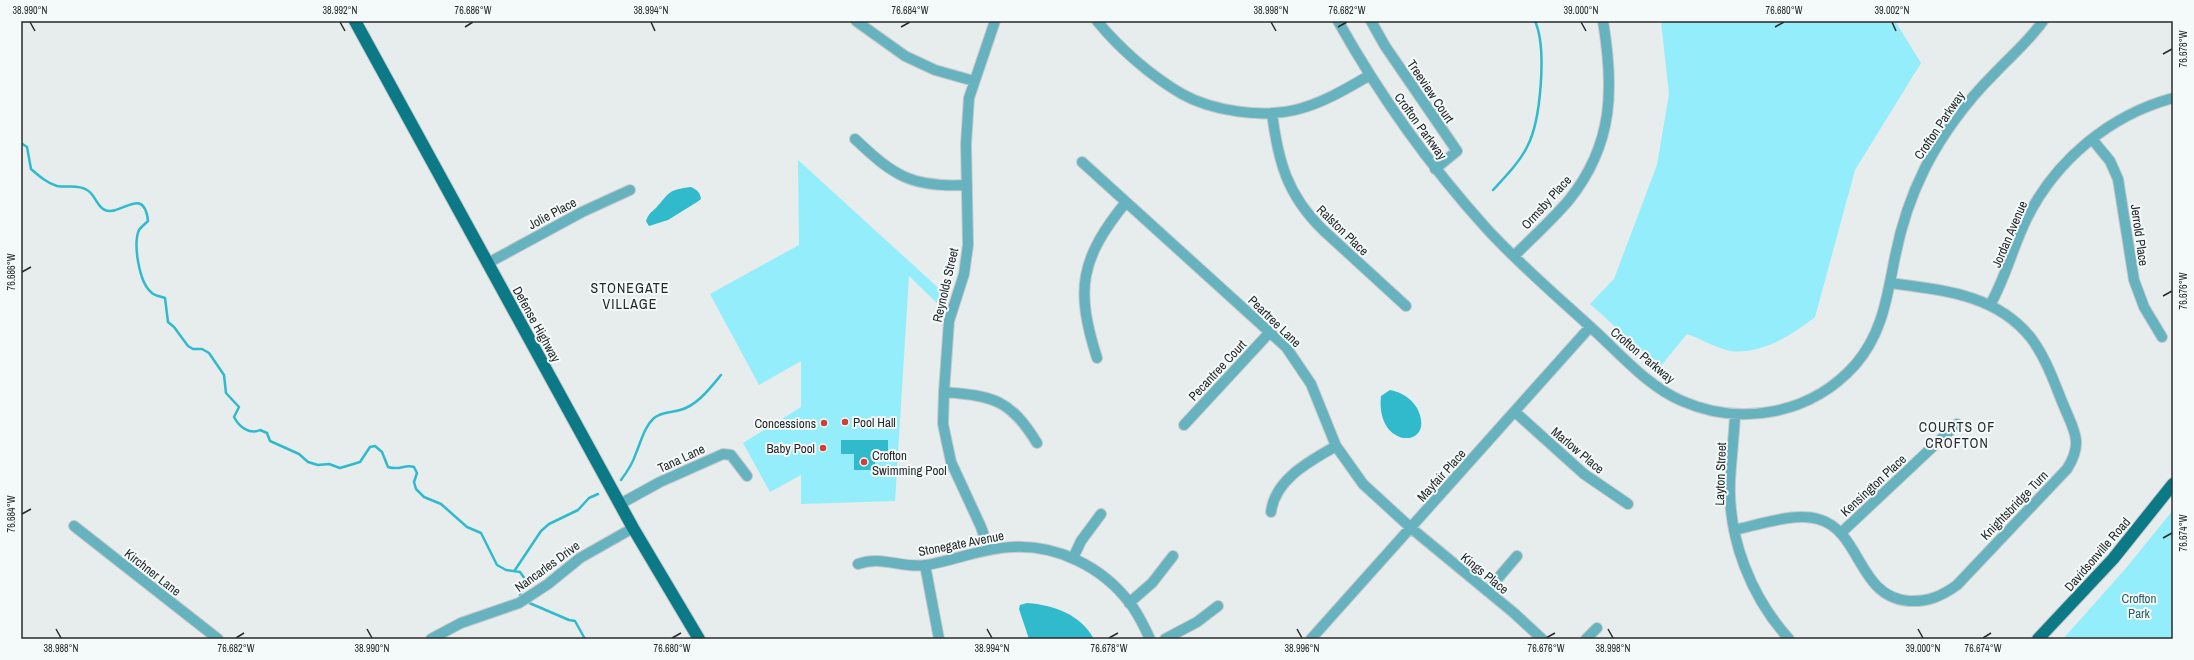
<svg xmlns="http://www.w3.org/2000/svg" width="2194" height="660" font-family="'Archivo Narrow',sans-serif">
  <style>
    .green { fill: #94edfa }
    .water { fill: #31bacb }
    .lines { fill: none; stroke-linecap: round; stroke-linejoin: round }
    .stream { stroke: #31bacb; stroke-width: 2.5 }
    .minor-casing { stroke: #c5c9ca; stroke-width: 12 }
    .major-casing { stroke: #c5c9ca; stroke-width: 14 }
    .minor { stroke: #66b3bf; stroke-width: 10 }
    .major { stroke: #0b7986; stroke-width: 12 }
    .ticks { fill: none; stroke: #282a2a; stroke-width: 1.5 }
    .poi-dot { fill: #ce4038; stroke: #f4fafa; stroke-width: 1.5 }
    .labels { text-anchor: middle; stroke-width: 4; stroke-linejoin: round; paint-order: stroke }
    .street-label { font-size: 13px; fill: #282a2a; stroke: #f4fafa }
    .poi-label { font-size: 13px; fill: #282a2a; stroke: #f4fafa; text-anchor: start }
    .park-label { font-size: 13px; fill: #285e65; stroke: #f4fafa }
    .neighbourhood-label { font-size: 14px; letter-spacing: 1px; fill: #282a2a; stroke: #f4fafa }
    .neatline { fill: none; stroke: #282a2a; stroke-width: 1.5 }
    .ticks-label { font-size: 10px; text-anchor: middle; fill: #282a2a }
  </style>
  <rect width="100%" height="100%" fill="#e7eced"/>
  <path class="green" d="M1661 21H1895L1921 63 1855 170 1815 317C1792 335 1761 355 1730 351 1716 348 1701 339 1687 334L1660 367 1590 304 1614 279 1657 165 1669 94Z
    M798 160 945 294 940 306 909 276 895 501 801 504V475L770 492 743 443 801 407V361L759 385 710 294 799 245Z
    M2173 510V639H2063L2127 567Z"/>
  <path class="water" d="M691 187C697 190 700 192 701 199L697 202 668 220 649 226 646 221C648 215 651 212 656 208 670 192 668 190 691 187Z
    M1390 390C1401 392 1411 398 1417 408 1438 449 1375 451 1381 396Z
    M841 440H888V453H875V470H854V454H841Z
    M818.5 448a4.5 4.5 0 1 1 9 0a4.5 4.5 0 1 1-9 0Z
    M1027 603C1054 605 1080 614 1094 639H1029L1019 609 1020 605Z"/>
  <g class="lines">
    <path class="stream" d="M21 143 27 147 31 169C39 176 47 183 57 186 68 188 77 184 87 190 95 194 97 207 105 210 120 217 144 184 148 221 145 224 141 227 139 230 133 244 139 282 151 292 154 296 160 296 165 298L168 322 174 327 188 346 193 349H202L209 353 224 375 226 393 239 407 234 417C239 427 250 435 260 430L267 433 270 441 299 454 308 462 318 465 329 464 340 468 360 462 370 447 375 446 382 452 388 467C400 471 404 464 414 467L417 473 414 482 416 489 424 497 441 504 467 527 481 533 497 565 506 570 520 572 525 579 520 595 523 598
      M1493 190C1505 177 1519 163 1527 147 1541 121 1547 48 1535 21
      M621 480C627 472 633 463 636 453 641 442 644 427 654 418 663 411 670 413 680 410 697 406 711 387 721 375
      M515 570 541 531 549 524 578 510 589 498 598 494
      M527 602 569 620 575 621 585 639"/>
    <g class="minor-casing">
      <path id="minor" d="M856 21 905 56 935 70 974 81
        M1097 21C1120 49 1151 76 1182 94 1212 111 1262 118 1295 110 1323 103 1346 89 1370 75
        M1338 21C1380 96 1429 165 1487 229 1521 266 1559 298 1596 332 1622 356 1649 387 1682 401 1742 427 1811 414 1855 365 1883 333 1887 296 1895 257 1901 226 1911 196 1925 168 1943 133 1967 101 1994 74 2011 56 2029 41 2043 21
        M1371 21 1385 46 1457 151 1435 169
        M1272 113C1278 161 1287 195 1323 230L1406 306
        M855 139C894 176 912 188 967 185
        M2092 139 2110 161 2118 179 2134 280 2144 307 2162 337
        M1082 162 1286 347 1311 384 1336 446 1363 484 1411 528 1514 613 1542 639
        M1514 256C1532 238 1552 220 1569 200 1614 144 1614 88 1603 21
        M488 263 582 212 630 190
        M1990 305C2006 277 2013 246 2027 218 2056 160 2110 115 2173 98
        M1097 358C1075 289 1080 259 1126 202
        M944 392C993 396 1010 399 1037 443
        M1515 412 1584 474 1628 504
        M1735 415C1734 438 1731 460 1730 482 1728 539 1751 597 1789 639
        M1184 425 1270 332
        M620 504 660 482 723 454 731 455 747 476
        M1271 512C1275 479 1310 461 1336 446
        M74 526 218 639
        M1734 530C1758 525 1795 512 1818 519 1862 531 1857 597 1909 601 1928 602 1942 596 1957 585L2067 469C2084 442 2074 431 2063 404 2054 382 2046 358 2031 338 1996 294 1942 290 1890 283
        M1842 532 1957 424
        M989 550 981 527 951 462 943 424 944 392 949 321 964 274 968 245 966 144 969 98 995 21
        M1073 558 1081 541 1101 514
        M858 564C881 555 903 569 927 565 955 560 983 548 1013 547 1058 545 1102 567 1129 602 1138 613 1144 626 1150 639
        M925 565 939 639
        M1487 591 1517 556
        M1129 603 1152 583 1173 556
        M431 639 461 623 519 603 548 584 580 558 633 528
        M1165 639 1197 622 1218 606
        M1311 639 1590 327
        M1586 639 1597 628"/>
    </g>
    <g class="major-casing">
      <path id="major" d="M355 21 633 528 699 639
        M2038 639 2113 559 2173 484"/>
    </g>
    <use href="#minor" class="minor"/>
    <use href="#major" class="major"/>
  </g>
  <path class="ticks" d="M30 22 35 31M340 22 345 31M651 22 655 31M1271 22 1276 31M1581 22 1586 31M1892 22 1896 31M465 27 473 22M901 27 910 22M1338 27 1347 22M1775 27 1784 22M2163 54 2172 49M22 272 31 267M2163 296 2172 291M22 514 31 509M2163 538 2172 533M56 629 61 638M367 629 372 638M987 629 992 638M1297 629 1302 638M1608 629 1613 638M1918 629 1923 638M236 638 244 633M672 638 681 633M1109 638 1118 633M1546 638 1555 633M1983 638 1991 633"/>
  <g class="poi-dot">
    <circle cx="845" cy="422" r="4"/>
    <circle cx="824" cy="423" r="4"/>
    <circle cx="823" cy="448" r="4"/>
    <circle cx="864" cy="462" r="4"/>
  </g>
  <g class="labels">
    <g class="street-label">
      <text transform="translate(1431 91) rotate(56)" y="5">Treeview Court</text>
      <text transform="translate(1939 125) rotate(-56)" y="5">Crofton Parkway</text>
      <text transform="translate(1421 126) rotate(54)" y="5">Crofton Parkway</text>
      <text transform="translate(1546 202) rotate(-48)" y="5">Ormsby Place</text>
      <text transform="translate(552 213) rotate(-28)" y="5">Jolie Place</text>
      <text transform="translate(1343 230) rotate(44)" y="5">Ralston Place</text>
      <text transform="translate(2009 234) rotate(-67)" y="5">Jordan Avenue</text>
      <text transform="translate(2140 235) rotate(82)" y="5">Jerrold Place</text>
      <text transform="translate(945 285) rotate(-77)" y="5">Reynolds Street</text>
      <text transform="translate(1275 321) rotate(44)" y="5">Peartree Lane</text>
      <text transform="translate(537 324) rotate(61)" y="5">Defense Highway</text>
      <text transform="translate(1643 355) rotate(40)" y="5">Crofton Parkway</text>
      <text transform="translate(1217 370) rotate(-47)" y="5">Pecantree Court</text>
      <text transform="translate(1578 450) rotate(40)" y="5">Marlow Place</text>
      <text transform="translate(681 458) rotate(-25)" y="5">Tana Lane</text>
      <text transform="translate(1720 474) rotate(-88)" y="5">Layton Street</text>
      <text transform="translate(1441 475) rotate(-48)" y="5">Mayfair Place</text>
      <text transform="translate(1873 485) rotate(-43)" y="5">Kensington Place</text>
      <text transform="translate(2014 505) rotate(-46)" y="5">Knightsbridge Turn</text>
      <text transform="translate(961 543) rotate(-11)" y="5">Stonegate Avenue</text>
      <text transform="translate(2097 554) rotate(-49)" y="5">Davidsonville Road</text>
      <text transform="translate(547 566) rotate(-36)" y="5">Nancarles Drive</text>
      <text transform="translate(153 572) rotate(38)" y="5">Kirchner Lane</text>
      <text transform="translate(1485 573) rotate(39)" y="5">Kings Place</text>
    </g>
    <g class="poi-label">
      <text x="853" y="427">Pool Hall</text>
      <text x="816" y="428" text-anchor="end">Concessions</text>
      <text x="815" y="453" text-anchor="end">Baby Pool</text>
      <text x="872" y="460">Crofton<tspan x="872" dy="15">Swimming Pool</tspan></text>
    </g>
    <g class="park-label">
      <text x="2139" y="603">Crofton<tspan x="2139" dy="15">Park</tspan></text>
    </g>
    <g class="neighbourhood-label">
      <text x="630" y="293">STONEGATE<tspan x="630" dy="16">VILLAGE</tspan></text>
      <text x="1957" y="432">COURTS OF<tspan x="1957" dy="16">CROFTON</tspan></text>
    </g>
  </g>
  <rect width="2194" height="660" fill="none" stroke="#f4fafa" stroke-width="44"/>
  <rect x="22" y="22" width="2150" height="616" class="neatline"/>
  <g class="ticks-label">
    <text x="30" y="14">38.990°N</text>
    <text x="340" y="14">38.992°N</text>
    <text x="473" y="14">76.686°W</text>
    <text x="651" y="14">38.994°N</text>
    <text x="910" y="14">76.684°W</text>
    <text x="1271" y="14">38.998°N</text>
    <text x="1347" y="14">76.682°W</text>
    <text x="1581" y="14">39.000°N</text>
    <text x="1784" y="14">76.680°W</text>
    <text x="1892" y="14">39.002°N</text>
    <text transform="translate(2183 49) rotate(-90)" y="4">76.678°W</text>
    <text transform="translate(11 272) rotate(-90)" y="4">76.686°W</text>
    <text transform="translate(2183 291) rotate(-90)" y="4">76.676°W</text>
    <text transform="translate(11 514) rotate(-90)" y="4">76.684°W</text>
    <text transform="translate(2183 533) rotate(-90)" y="4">76.674°W</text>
    <text x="61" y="652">38.988°N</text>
    <text x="236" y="652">76.682°W</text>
    <text x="372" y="652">38.990°N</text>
    <text x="672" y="652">76.680°W</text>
    <text x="992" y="652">38.994°N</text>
    <text x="1109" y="652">76.678°W</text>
    <text x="1302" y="652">38.996°N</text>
    <text x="1546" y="652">76.676°W</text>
    <text x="1613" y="652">38.998°N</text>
    <text x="1923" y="652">39.000°N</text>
    <text x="1983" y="652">76.674°W</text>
  </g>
</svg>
